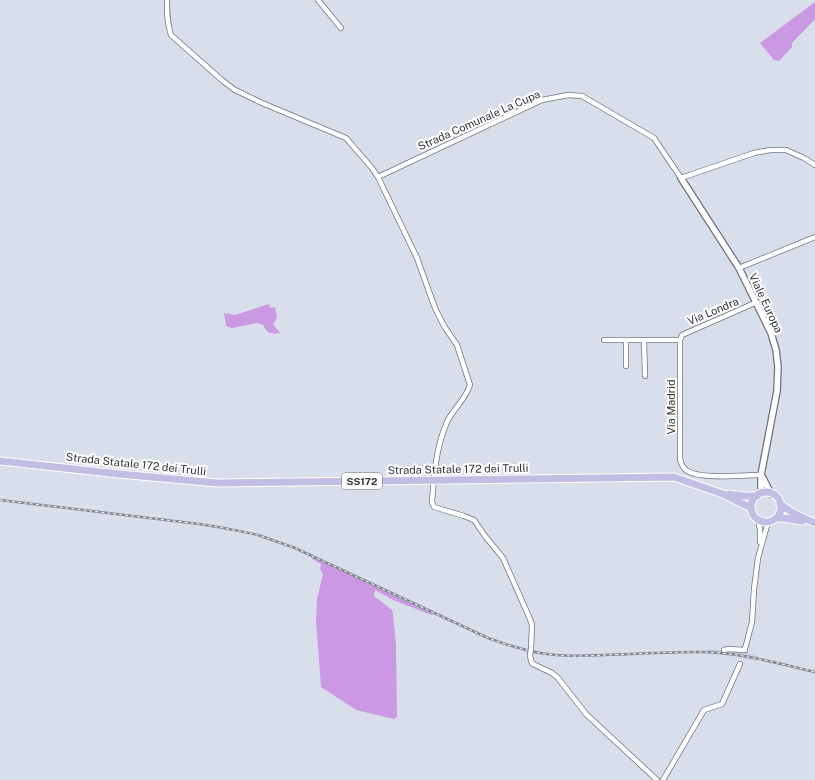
<svg xmlns="http://www.w3.org/2000/svg" width="815" height="780" font-family="'Public Sans',sans-serif">
  <style>
    .built { fill: #c8d0e1 }
    .forest { fill: #cb98e4 }
    .lines { fill: none; stroke-linecap: round; stroke-linejoin: round }
    .minor-casing { stroke: #6e727c; stroke-width: 6 }
    .tertiary-casing { stroke: #6e727c; stroke-width: 8 }
    .primary-casing { stroke: #fff; stroke-width: 9 }
    .minor { stroke: #fff; stroke-width: 4.5 }
    .tertiary { stroke: #fff; stroke-width: 5.5 }
    .primary { stroke: #c2bde2; stroke-width: 7 }
    .rail-casing { stroke: #82868e; stroke-width: 2.5 }
    .rail { stroke: #fff; stroke-width: 1; stroke-dasharray: 3; stroke-linecap: butt }
    .minor-bridge-casing { stroke: #6e727c; stroke-width: 6; stroke-linecap: butt }
    .minor-bridge { stroke: #fff; stroke-width: 4.5 }
    .labels { text-anchor: middle; stroke-width: 4; stroke-linejoin: round; paint-order: stroke }
    .shield { fill: #fff; stroke: #6f7073; stroke-width: 1 }
    .shield-label { font-size: 10px; font-weight: bold; fill: #313337 }
    .street-label { font-size: 11px; fill: #313337; stroke: #fff }
  </style>
  <rect width="100%" height="100%" fill="#d9dfea"/>
  <path class="built" d="M706 649 746 653 758 656 757 661 725 655 706 654Z"/>
  <path class="forest" d="M815 2V19L792 43V47L779 61 774 60 760 43Z
    M269 304 270 308 275 307 277 318 273 324 280 333C270 334 268 334 263 325L257 323 232 328 226 326 224 313 235 315Z
    M313 557 433 614 432 615 393 600 375 590 374 596 392 610 393 614 396 645 397 717 394 719 356 710 321 687 316 620 317 599 323 574 320 569 321 564 312 559Z"/>
  <g class="lines">
    <g class="minor-casing">
      <path id="minor" d="M167 0C167 12 167 23 171 35L223 81 235 90 262 103 346 138 372 168 378 177 417 258 435 308 444 326 457 345 470 385C466 399 453 409 447 422 436 447 434 475 432 502L434 507 464 516 474 520 485 536 503 558 530 619 532 625 531 649
        M318 0 341 28
        M378 177 542 100 568 95 582 96 654 138 681 178 754 153 770 150H786L804 158 815 165
        M739 268 815 237
        M757 302 682 335 680 340V459C681 463 682 467 686 470 698 480 744 475 761 475
        M604 340H680
        M626 340V366
        M644 340 645 376
        M758 520 760 529V542
        M724 650 728 649 745 650V649L752 622 754 589 758 558 768 522
        M530 655 531 661 533 664 552 673 558 678 586 714 657 780
        M663 780 704 710 722 704 740 664"/>
    </g>
    <g class="tertiary-casing">
      <path id="tertiary" d="M681 178 739 268 771 333 776 350 778 367 777 391 761 475V493
        M762 476 771 494"/>
    </g>
    <g class="primary-casing">
      <path id="primary" d="M0 461 119 474 217 483 674 477 723 494 751 508
        M751 507a15 15 0 1 1 30 0a15 15 0 1 1-30 0Z
        M729 494 745 496H757
        M780 504 793 513 815 523
        M776 518H784L802 521"/>
    </g>
    <use href="#minor" class="minor"/>
    <use href="#tertiary" class="tertiary"/>
    <use href="#primary" class="primary"/>
    <g class="rail-casing">
      <path id="rail" d="M0 500 199 524 224 528 258 535 295 548 488 638C507 645 526 651 547 654 566 657 585 656 604 655 636 654 667 652 699 652 738 652 777 663 815 672"/>
    </g>
    <use href="#rail" class="rail"/>
    <g class="minor-bridge-casing">
      <path id="minor-bridge" d="M530 655 531 649"/>
    </g>
    <use href="#minor-bridge" class="minor-bridge"/>
  </g>
  <g class="labels">
    <rect class="shield" x="342" y="473" width="40" height="16" rx="3"/>
    <g class="shield-label">
      <text x="362" y="485">SS172</text>
    </g>
    <g class="street-label">
      <text transform="translate(479 120) rotate(-24)" y="4">Strada Comunale La Cupa</text>
      <text transform="translate(766 303) rotate(65)" y="4">Viale Europa</text>
      <text transform="translate(713 311) rotate(-23)" y="4">Via Londra</text>
      <text transform="translate(671 407) rotate(-90)" y="4">Via Madrid</text>
      <text transform="translate(136 464) rotate(6)" y="4">Strada Statale 172 dei Trulli</text>
      <text transform="translate(458 469) rotate(-1)" y="4">Strada Statale 172 dei Trulli</text>
    </g>
  </g>
</svg>
